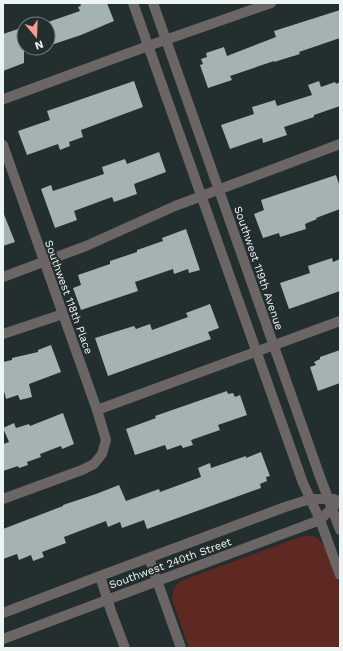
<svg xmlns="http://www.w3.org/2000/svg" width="343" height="651" font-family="'Work Sans',sans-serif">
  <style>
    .green { fill: #5e2823 }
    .building { fill: #a4b2b1 }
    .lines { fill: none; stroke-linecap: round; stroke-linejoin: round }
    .street { stroke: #6b6665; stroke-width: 10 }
    .labels { text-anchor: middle; stroke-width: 4; stroke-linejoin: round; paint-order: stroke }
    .street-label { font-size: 11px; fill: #edf4f4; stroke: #232e2e }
  </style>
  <rect width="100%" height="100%" fill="#232e2e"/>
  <path class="green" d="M303 536H313L318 539 325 546 340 588V648H189L172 599C172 590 175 585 183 580Z"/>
  <path class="building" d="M80 3H107L114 21 81 35 48 46V22L80 11 78 7 81 6Z
    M340 10V38L299 52 300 54 274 62V61L230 76 232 80 208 88 200 65 203 64 201 59 207 57 206 53 224 47 227 56 276 37 274 31Z
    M24 27V63L3 71V34Z
    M134 81 143 107 81 130 83 137 69 142 70 146 60 150 58 144 27 155 18 131 50 120 47 111Z
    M319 81 321 87 335 82 336 84 340 82V106L314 115V117L284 127 287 135 263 143 262 138 230 149 221 125 254 114 252 107 275 100 277 106 312 95 308 85Z
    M159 152 166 172 134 184 137 194 114 202 112 197 74 211 77 220 55 228 41 189 51 185 53 191 104 174 102 167 125 159 127 164Z
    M336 175 340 187V209L316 218 317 219 305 224 306 229 280 237 279 233 263 238 254 214 264 210 261 200Z
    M3 212 15 242 3 246Z
    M186 229 200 270 189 273 188 269 174 274 173 269 135 282 138 291 81 310 73 288 81 285 78 275 110 264V261L137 252V250L163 241 162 238Z
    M332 258 333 262 340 259V291L289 309 280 283 310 273 308 266Z
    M210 304 219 328 208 332 211 339 108 376 95 338 134 326 136 329 150 324 152 330 188 317 186 313Z
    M51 345 61 372 29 384 32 397 20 400 18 395 6 399 3 387V362L12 360V358L38 352V350Z
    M340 350V383L318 391 310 367 316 365 314 362 320 359V357Z
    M227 391 228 394 233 393 235 397 240 395 247 415 218 425 220 430 191 440 193 445 183 448 181 445 167 450 165 445 135 455 126 429 156 418 155 416Z
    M63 413 74 444 62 449 61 446 40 454 41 457 27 462 28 465 19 468 18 466 3 471V444L9 442 3 428 14 423 16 428 29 424 30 426Z
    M261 452 270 476 266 477 267 481 260 484 261 488 147 529 144 520 122 528 120 522 108 527 106 521 64 537 66 543 42 552 44 557 33 561 31 555 19 560 17 554 3 559V529L63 506V505L96 494 119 485 126 501 159 489 160 492 201 477 198 468 210 463 211 468 246 456V458Z"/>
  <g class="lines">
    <path class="street" d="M133 3 303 483 320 520 340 575
      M153 3 319 474 340 530
      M4 99 148 46 271 3
      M3 145 97 410 106 440 102 454 94 464 82 470 3 499
      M3 277 86 246 175 206 340 144
      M3 334 63 314
      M97 410 340 321
      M149 558 181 648
      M100 576 111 611 125 648
      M3 613 100 576 285 507 310 499H334
      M3 639 320 520 340 500"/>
  </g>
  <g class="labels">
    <g class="street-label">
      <text transform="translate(259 268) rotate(71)" y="4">Southwest 119th Avenue</text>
      <text transform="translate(69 297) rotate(70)" y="4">Southwest 118th Place</text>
      <text transform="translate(170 563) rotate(-20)" y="4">Southwest 240th Street</text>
    </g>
  </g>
  <rect width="343" height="651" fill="none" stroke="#edf4f4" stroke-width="8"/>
  <g transform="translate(36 36) rotate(161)"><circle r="19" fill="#232e2e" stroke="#747d7d"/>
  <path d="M0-3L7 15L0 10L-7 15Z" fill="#f59c91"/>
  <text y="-6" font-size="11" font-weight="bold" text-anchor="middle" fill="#edf4f4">N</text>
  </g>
</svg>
